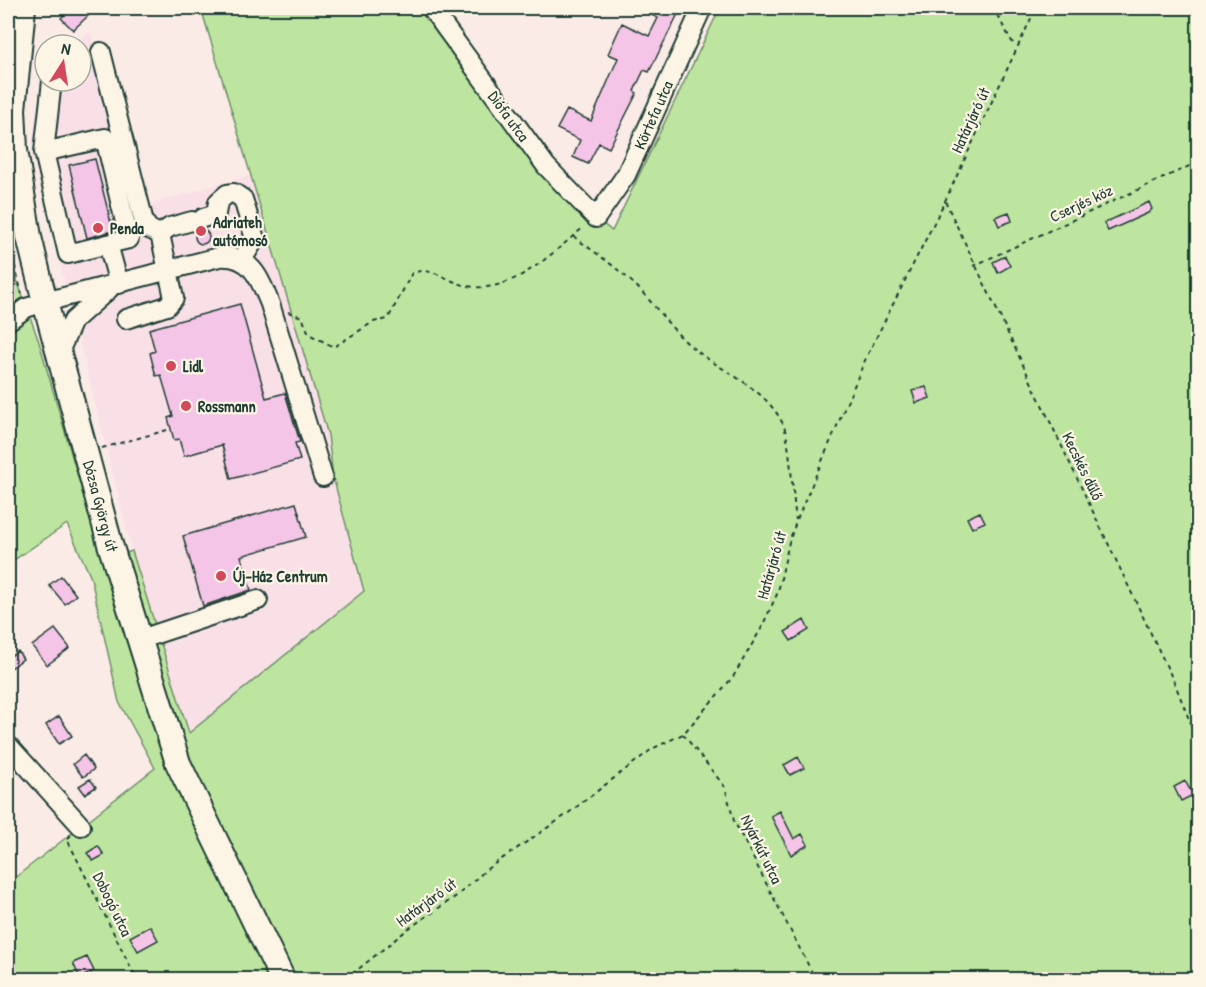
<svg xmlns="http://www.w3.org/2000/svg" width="1206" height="987" font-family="'Patrick Hand',sans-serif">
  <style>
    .built { fill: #f9e0e7 }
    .green { fill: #bde5a0; stroke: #6e916a; stroke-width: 1.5 }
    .building { fill: #f5c5e8; stroke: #1f3d34; stroke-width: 1.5 }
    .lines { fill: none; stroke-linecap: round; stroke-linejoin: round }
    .minor-casing { stroke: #1f3d34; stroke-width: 22 }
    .major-casing { stroke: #1f3d34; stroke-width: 28 }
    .path { stroke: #1f3d34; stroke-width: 2; stroke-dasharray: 4.5 4.5; stroke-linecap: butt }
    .minor { stroke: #fcf5e5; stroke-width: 18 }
    .major { stroke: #fcf5e5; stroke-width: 24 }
    .poi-dot { fill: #d1495b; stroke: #fcf5e5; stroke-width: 2 }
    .labels { text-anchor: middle; stroke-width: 4.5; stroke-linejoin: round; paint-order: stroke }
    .street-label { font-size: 16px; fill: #1f3d34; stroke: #fcf5e5 }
    .poi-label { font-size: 16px; font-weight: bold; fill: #1f3d34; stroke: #fcf5e5; text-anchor: start }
  </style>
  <rect width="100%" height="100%" fill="#fbebe6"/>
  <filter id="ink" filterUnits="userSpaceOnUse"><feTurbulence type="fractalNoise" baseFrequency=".0167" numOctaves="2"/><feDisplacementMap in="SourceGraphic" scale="12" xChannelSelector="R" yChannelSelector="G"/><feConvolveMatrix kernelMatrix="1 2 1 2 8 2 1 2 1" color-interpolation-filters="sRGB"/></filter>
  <g filter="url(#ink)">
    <path class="built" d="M90 31 146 205 251 175 328 435 333 477 364 591 189 733 132 551 32 152 43 63 45 61V81H81V45H69Z"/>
    <path class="green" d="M201 8H418L546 166 596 218 612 231 720 8H1198V979H8V883L155 768 119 702 91 578 67 524 8 564V255L39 342 87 508 110 558 132 551 189 733 364 591 333 477 328 435Z"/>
    <path class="building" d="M72 8H82L89 15 73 30 61 18Z
      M637 8H669L679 12 649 72 644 70 634 91 637 93 609 148 599 143 588 164 573 157 580 140 557 129 567 110 591 121 618 58 608 54 622 23 649 36 658 18Z
      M95 159 113 231 87 238 69 165Z
      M1149 202 1152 209 1148 213 1108 231 1104 223Z
      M1009 212 1012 221 999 226 995 217Z
      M195 237a7 7 0 1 1 14 0a7 7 0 1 1-14 0Z
      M1005 256 1010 266 998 273 993 262Z
      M240 304 266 398 285 393 300 442 295 443 300 460 231 479 222 445 184 456 179 439 174 440 168 418 173 416 161 375 156 376 153 365 150 353 155 351 149 329Z
      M926 387 930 398 916 403 912 391Z
      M296 503 306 537 241 556 251 590 203 606 183 536Z
      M980 512 985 522 972 528 967 518Z
      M61 576 76 595 65 604 49 585Z
      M804 620 809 630 791 641 785 632Z
      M55 629 70 648 47 665 32 646Z
      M18 651 23 659 11 668 8 658Z
      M59 716 72 736 59 744 46 725Z
      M84 755 94 769 83 777 73 764Z
      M798 757 804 768 790 775 784 765Z
      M90 779 96 787 85 794 79 786Z
      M1185 781 1193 795 1181 801 1174 787Z
      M780 811 794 839 802 834 808 845 791 855 771 816Z
      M98 846 104 855 93 861 87 853Z
      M150 926 158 940 138 951 130 937Z
      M87 957 94 971 80 978 73 963Z"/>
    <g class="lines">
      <g class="minor-casing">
        <path id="minor" d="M431 8 546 166 596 218 626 175 702 8
          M101 52 144 222 149 229 160 234
          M44 152 52 81
          M203 218 216 214 218 202 227 194 234 193 243 199 255 239 242 260
          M160 234 170 227 192 221
          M108 244 68 254 44 152 105 138 129 239 108 244 119 284
          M126 319 167 306 174 298 160 234
          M8 321 26 308 45 302 219 257C251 254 260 279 270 304L323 477
          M59 352 73 321 109 289
          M141 639 258 600
          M8 745 81 826"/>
      </g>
      <g class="major-casing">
        <path id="major" d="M23 8 13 109 15 150 29 237 45 302 110 544 178 763 283 980"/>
      </g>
      <path class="path" d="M993 8 1015 47
        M945 201 1175 684 1198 742
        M573 236C597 254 621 270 641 291 659 310 673 332 693 348 725 374 764 386 783 424 790 438 793 500 796 520
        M8 239 22 294
        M973 266 1198 162
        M288 312 302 317 309 334 334 347 373 322 388 319 412 273C432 266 445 280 464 285 509 298 552 253 584 227
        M102 448 171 429
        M683 734 725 787 734 821 816 980
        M71 835 67 839 137 980
        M345 980 408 929 458 895 487 869 566 815 652 749 683 734 733 677 761 629 778 592 789 542 796 522 866 358 945 201 1036 8"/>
      <use href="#minor" class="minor"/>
      <use href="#major" class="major"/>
    </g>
  </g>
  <g class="poi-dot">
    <circle cx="98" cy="228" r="6"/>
    <circle cx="201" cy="231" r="6"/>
    <circle cx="171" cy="366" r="6"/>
    <circle cx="186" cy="406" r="6"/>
    <circle cx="221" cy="576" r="6"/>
  </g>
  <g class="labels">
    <g class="street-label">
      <text transform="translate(653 115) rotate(-66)" y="6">Körtefa utca</text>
      <text transform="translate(509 116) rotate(54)" y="6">Diófa utca</text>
      <text transform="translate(970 120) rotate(-65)" y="6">Határjáró út</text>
      <text transform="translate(1081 203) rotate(-25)" y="6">Cserjés köz</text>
      <text transform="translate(1083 466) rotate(64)" y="6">Kecskés dűlő</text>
      <text transform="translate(101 506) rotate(75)" y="6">Dózsa György út</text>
      <text transform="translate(771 565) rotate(-74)" y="6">Határjáró út</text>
      <text transform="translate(762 849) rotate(64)" y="6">Nyárkút utca</text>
      <text transform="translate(426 902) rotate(-36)" y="6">Határjáró út</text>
      <text transform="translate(113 904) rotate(64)" y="6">Dobogó utca</text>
    </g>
    <g class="poi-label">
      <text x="213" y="228">Adriateh<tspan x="213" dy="18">autómosó</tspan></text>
      <text x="110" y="234">Penda</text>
      <text x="183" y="372">Lidl</text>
      <text x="198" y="412">Rossmann</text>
      <text x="233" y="582">Új-Ház Centrum</text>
    </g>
  </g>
  <rect width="1206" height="987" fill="none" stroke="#fcf5e5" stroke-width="30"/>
  <rect x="15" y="15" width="1176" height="957" fill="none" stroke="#1f3d34" stroke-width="2" filter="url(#ink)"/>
  <g transform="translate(63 63) rotate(12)"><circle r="28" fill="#fcf5e5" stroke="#a4ab9e" stroke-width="1.5"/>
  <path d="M0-4.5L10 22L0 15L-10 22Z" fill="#d1495b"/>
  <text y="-9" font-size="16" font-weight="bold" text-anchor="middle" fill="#1f3d34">N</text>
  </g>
</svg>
